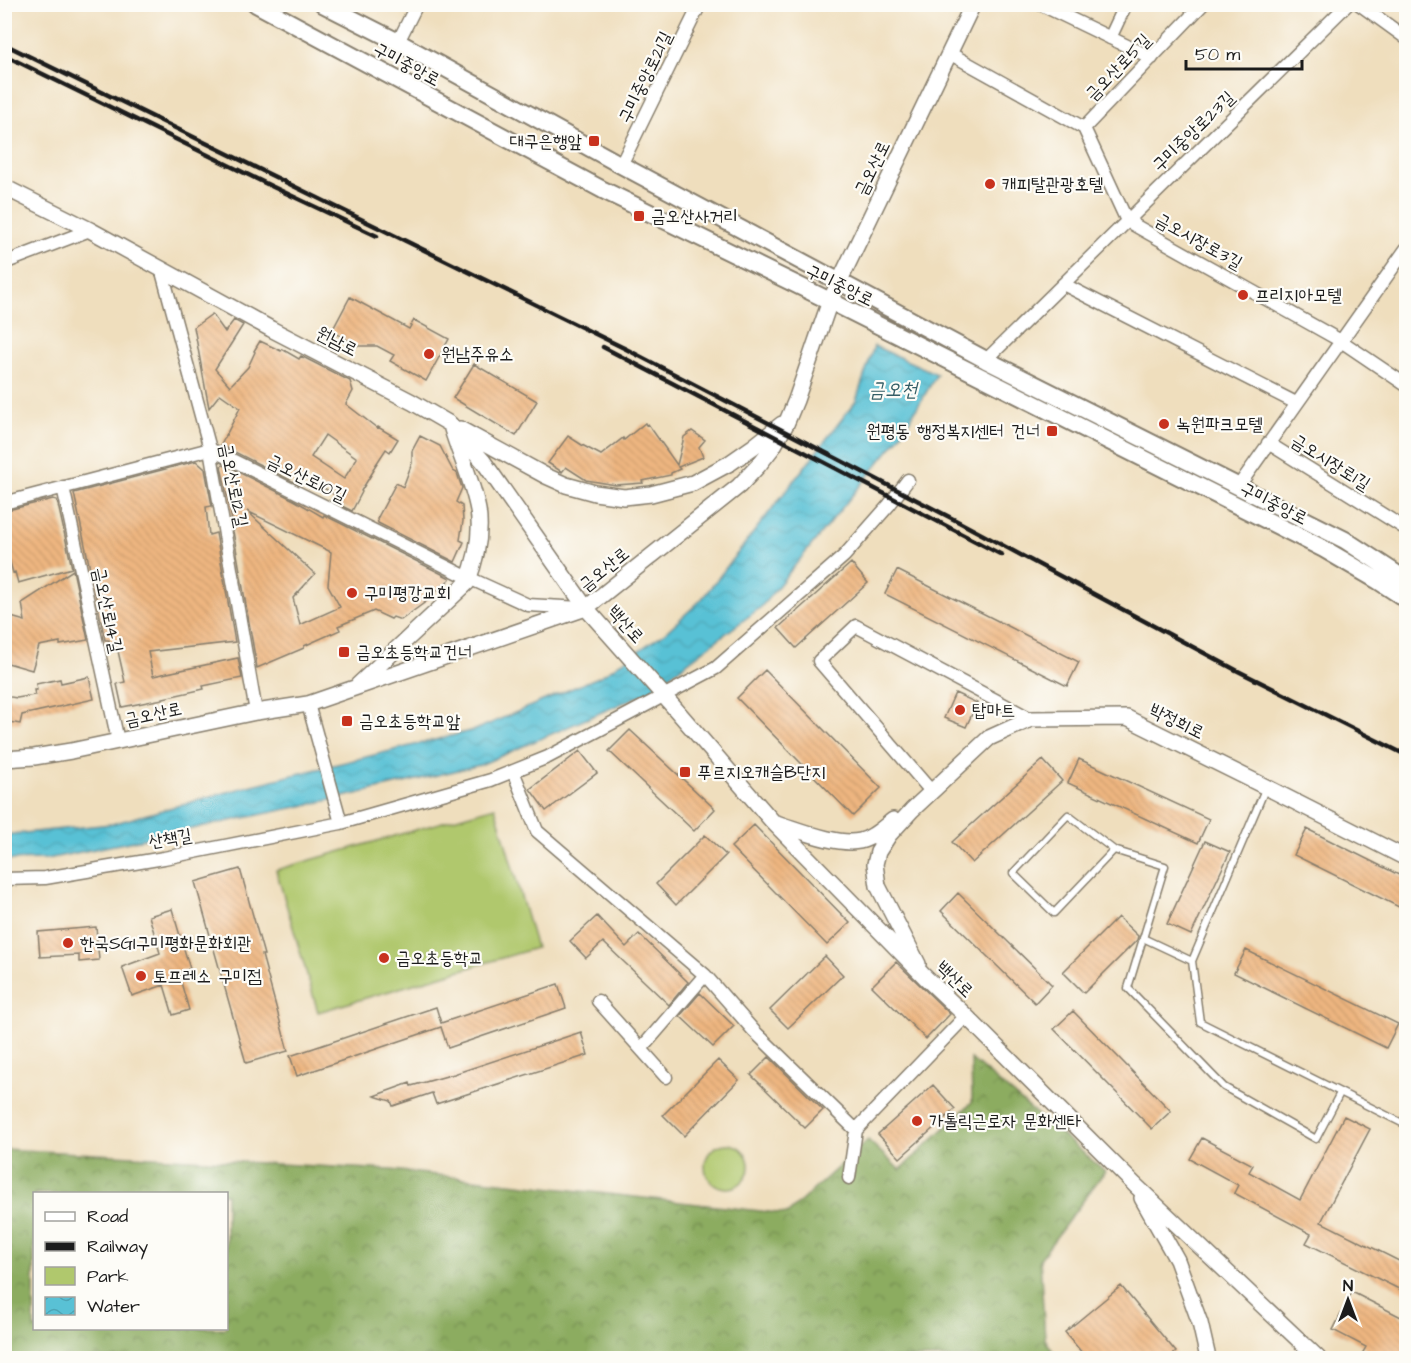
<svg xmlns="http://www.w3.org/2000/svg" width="1411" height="1363" font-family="'Architects Daughter','Poor Story',sans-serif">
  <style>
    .green { fill: #b0c86d; stroke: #667244; stroke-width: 1.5 }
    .forest { fill: url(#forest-crowns); stroke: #54643e; stroke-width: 1.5; fill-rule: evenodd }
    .water { fill: url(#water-waves); stroke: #3a6e78; stroke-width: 1.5 }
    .building { fill: url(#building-back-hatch); fill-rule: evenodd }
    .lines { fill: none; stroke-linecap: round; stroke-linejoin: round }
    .service-casing { stroke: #867d6c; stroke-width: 9 }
    .minor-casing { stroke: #867d6c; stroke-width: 15 }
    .tertiary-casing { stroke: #867d6c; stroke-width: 18 }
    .secondary-casing { stroke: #867d6c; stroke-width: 20 }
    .service { stroke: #fff; stroke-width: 6 }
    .minor { stroke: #fff; stroke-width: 12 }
    .tertiary { stroke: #fff; stroke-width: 15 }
    .secondary { stroke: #fff; stroke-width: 16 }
    .rail { stroke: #1c1c1c; stroke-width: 4.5 }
    .poi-dot { fill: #c8321e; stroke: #fdfcf7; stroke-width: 2 }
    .labels { text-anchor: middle; stroke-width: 4.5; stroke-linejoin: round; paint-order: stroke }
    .street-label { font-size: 18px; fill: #1c1c1c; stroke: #fdfcf7 }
    .poi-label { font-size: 18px; fill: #1c1c1c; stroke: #fdfcf7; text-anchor: start }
    .water-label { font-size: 20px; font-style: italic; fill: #345e66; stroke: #fdfcf7 }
  </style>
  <defs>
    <pattern id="forest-crowns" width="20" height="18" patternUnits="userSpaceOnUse" patternTransform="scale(1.5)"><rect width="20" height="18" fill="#8cac60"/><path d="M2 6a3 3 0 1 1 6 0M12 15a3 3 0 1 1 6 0" fill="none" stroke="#728b4e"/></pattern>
    <pattern id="water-waves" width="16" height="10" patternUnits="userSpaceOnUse" patternTransform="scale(1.5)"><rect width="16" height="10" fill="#59c1d5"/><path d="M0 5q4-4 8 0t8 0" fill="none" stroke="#4da5b6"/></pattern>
    <pattern id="building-back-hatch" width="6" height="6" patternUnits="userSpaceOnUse" patternTransform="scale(1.5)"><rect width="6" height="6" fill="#eeb680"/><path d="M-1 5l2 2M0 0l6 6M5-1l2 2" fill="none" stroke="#cc9c6e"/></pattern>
  </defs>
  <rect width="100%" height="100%" fill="#fdfcf7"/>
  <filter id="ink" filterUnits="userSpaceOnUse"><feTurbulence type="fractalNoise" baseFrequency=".0167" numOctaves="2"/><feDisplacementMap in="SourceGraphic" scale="12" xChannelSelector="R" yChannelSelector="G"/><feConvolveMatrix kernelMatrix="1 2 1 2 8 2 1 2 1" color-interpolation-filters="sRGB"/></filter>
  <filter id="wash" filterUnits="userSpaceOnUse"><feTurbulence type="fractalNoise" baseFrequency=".008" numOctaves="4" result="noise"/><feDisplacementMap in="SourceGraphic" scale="24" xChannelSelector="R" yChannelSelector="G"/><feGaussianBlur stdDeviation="1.35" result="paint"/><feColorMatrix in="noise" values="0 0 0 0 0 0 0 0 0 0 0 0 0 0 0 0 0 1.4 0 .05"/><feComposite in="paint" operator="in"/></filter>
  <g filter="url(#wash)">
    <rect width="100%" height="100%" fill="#efdebd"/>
    <path class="green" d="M495 807 536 948 318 1012 276 870Z
      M705 1166a22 22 0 1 1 44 0a22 22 0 1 1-44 0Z"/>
    <path class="forest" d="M971 1059 1105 1171 1040 1259 1045 1339 1057 1358H5L4 1149 391 1170 787 1214 868 1140 900 1170 972 1102ZM34 1194H226V1328H34Z"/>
    <path class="water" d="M874 346 937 374 899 438 761 607 648 692 480 765 335 799 47 859 5 860V835L112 824 253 785 475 730 601 676 666 632 701 600 856 401Z"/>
    <g id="blocks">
      <path class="building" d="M350 297 409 329 414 320 449 339 426 381 390 361 394 355 377 346H358L332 331Z
        M212 314 225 332 234 320 243 325 215 369 230 386 248 367 255 352 254 351 260 341 281 351 282 349 299 359 301 356 350 381 353 391 346 404 377 428 378 427 398 439 390 452 386 449 373 469 374 470 361 491 362 492 352 511 332 501 335 495 304 475 300 485 221 445 240 408 220 394 209 408 194 327ZM325 435 357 458 344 479 311 457Z
        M474 364 537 401 516 436 453 398Z
        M645 423 646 425 648 424 677 465 684 437 692 431 705 440 699 447 703 457 678 467 680 469 671 473V475L642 481 643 483 616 485 586 480 566 467 562 472 548 463 568 436 582 445 601 455 623 438 624 440Z
        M420 436 440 446 453 471 457 473 462 488 456 502 462 506 463 521 460 540 464 542 455 562 378 523 377 519 396 483 403 487 412 463V451Z
        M196 461 205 469 212 506 206 507 209 535 216 533 235 642 148 652 153 676 238 658 242 678 203 686 204 689 163 698V699L122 707 117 684 125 682 118 651H115L114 646H110L109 640H105L74 493Z
        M224 465 294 500 323 517 324 515 450 578V579L429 598H431L401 620 393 617 391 619 374 611 338 626 340 630 304 646V648L257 668 233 531 234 530 221 466ZM247 511 331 552 328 585 340 607 300 625 293 598 315 574Z
        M53 499 57 500 72 568 18 583 15 572 13 573 7 551 4 552V511Z
        M851 563 868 583 796 648 778 628Z
        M73 570 88 640 60 645V642L39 646 32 670 4 662V615L25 621 22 603Z
        M897 570 1079 662 1067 686 885 594Z
        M765 670 881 788 853 816 737 698Z
        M89 677 94 699 22 715 20 724 4 721V696L17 698 35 695 34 690H37L36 684 60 679 61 683Z
        M955 693 977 703 966 727 944 718Z
        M630 730 715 809 694 831 609 751Z
        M580 751 597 773 546 811 530 789Z
        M1079 759 1209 819 1198 843 1068 783Z
        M1043 760 1062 781 972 863 952 842Z
        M754 825 850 923 827 945 731 847Z
        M1307 829 1407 879V911L1294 855Z
        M705 835 726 855 676 905 656 884Z
        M1205 841 1230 852 1191 935 1167 924Z
        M240 869 264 955H262L288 1051 246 1063 195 882Z
        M958 893 1052 985 1035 1003 941 911Z
        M172 909 190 969 178 972 189 1010 173 1015 164 985 132 996 122 967 160 953 149 916Z
        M597 916 626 947 639 934 688 982 669 1005 603 942 586 958 570 941Z
        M1118 917 1138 936 1137 940 1084 993 1063 972Z
        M96 927 99 960 79 962V955L40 957 38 932Z
        M1246 950 1398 1024 1386 1048 1234 973Z
        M825 956 843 975 788 1028 770 1010Z
        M896 962 950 1014 926 1039 872 986Z
        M558 984 566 1008 448 1048 441 1027 297 1076 290 1056 436 1007 441 1023Z
        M700 993 734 1026 713 1047 680 1016Z
        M1073 1011 1171 1111 1152 1129 1054 1029Z
        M581 1032 588 1055 436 1104 432 1093 393 1106 391 1101 374 1096 410 1083 411 1086 454 1074Z
        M769 1057 823 1110 805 1128 751 1075Z
        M718 1060 739 1080 684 1136 663 1115Z
        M933 1085 955 1109 900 1158 878 1134Z
        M1344 1116 1370 1129 1321 1222 1407 1265V1293L1306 1243 1311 1234 1234 1193 1238 1185 1190 1159 1202 1138 1253 1165 1249 1172 1300 1200Z
        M1121 1286 1176 1352 1168 1359H1087L1065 1332Z
        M1352 1292 1407 1320V1353L1404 1359H1371L1362 1354 1366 1347 1333 1330Z"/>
    </g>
  </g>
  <g filter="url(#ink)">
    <use href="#blocks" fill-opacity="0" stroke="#867d6c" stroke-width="1.5"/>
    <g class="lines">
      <g class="service-casing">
        <path id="service" d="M1266 787 1192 961 1200 1022 1406 1125
          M1114 850 1068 815 1013 873 1054 913 1114 850 1165 866 1128 988 1224 1087 1316 1139 1340 1093
          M1143 938 1192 961"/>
      </g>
      <g class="minor-casing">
        <path id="minor" d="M1040 4 1152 58
          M1359 4 1406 38
          M1110 38 1126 4
          M398 42 417 4
          M949 53 1084 128 1127 221 1341 341 1406 385
          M1084 128 1203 4
          M621 165 700 4
          M4 263 90 230
          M161 268 210 449 256 712
          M1063 284 1296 403
          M986 360 1348 4
          M1268 443 1406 529
          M63 487 118 741
          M1238 487 1406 249
          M4 503 210 449 469 578 528 605 581 608
          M308 704 341 823
          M513 771 537 831 705 975 754 1031 856 1130
          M931 791 819 661 856 626 1031 719
          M4 879 45 878 164 858 341 823 491 780 548 757 716 668 844 556 889 505 908 480
          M598 1001 666 1077
          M641 1049 705 975
          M849 1178 856 1130 966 1016"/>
      </g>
      <g class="tertiary-casing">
        <path id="tertiary" d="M4 187 90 230 271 329 412 402 450 424 483 461 586 608 665 697 773 822 925 977 966 1016 1135 1185 1318 1358
          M460 429 546 476 566 485 595 493 624 497 651 494 693 483 730 463 753 447 782 424
          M358 685 467 583C476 560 482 535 478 510 473 482 460 456 452 429
          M4 759 34 757 71 751 256 712 308 704 586 608 739 486 758 466 773 447 786 424 796 400 830 301 973 4
          M776 823C799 830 837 846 860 841 873 838 883 828 893 820
          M918 964 878 886 875 864 878 852 889 835 912 810 989 738 1031 719 1127 718 1266 787 1406 858
          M1142 1198 1177 1260 1200 1323 1208 1358"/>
      </g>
      <g class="secondary-casing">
        <path id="secondary" d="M256 4 603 190 830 301 1324 549 1377 580 1406 599
          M323 4 398 42 621 165 986 360 1345 540 1406 580"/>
      </g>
      <use href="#service" class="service"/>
      <use href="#minor" class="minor"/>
      <use href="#tertiary" class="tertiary"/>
      <use href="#secondary" class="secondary"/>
      <path class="rail" d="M4 44 626 349 959 522 1236 670 1406 755
        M4 55 271 186 377 236
        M603 347 1002 555"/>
    </g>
  </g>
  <g class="poi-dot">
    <rect x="588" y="135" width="12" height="12" rx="3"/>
    <circle cx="990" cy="184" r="6"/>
    <rect x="633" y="210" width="12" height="12" rx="3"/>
    <circle cx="1243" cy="295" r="6"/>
    <circle cx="429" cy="354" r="6"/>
    <circle cx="1164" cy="424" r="6"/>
    <rect x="1046" y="425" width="12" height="12" rx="3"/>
    <circle cx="352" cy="593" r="6"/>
    <rect x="338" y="646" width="12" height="12" rx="3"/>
    <circle cx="960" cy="710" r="6"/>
    <rect x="341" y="715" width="12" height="12" rx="3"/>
    <rect x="679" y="766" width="12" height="12" rx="3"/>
    <circle cx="68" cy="943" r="6"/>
    <circle cx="384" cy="958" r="6"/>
    <circle cx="141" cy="976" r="6"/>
    <circle cx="917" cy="1121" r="6"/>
  </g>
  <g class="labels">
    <g class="street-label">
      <text transform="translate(407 64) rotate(28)" y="6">구미중앙로</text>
      <text transform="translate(1118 67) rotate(-46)" y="6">금오산로5길</text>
      <text transform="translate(645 77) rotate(-64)" y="6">구미중앙로21길</text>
      <text transform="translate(1193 131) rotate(-44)" y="6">구미중앙로23길</text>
      <text transform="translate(872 168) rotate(-64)" y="6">금오산로</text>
      <text transform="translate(1199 241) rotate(29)" y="6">금오시장로3길</text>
      <text transform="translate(840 285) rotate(26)" y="6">구미중앙로</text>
      <text transform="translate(337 341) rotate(27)" y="6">원남로</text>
      <text transform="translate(1331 462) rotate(32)" y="6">금오시장로1길</text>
      <text transform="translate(307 478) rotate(26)" y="6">금오산로10길</text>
      <text transform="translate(234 485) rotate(79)" y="6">금오산로12길</text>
      <text transform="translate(1274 503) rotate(27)" y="6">구미중앙로</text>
      <text transform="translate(604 569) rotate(-39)" y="6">금오산로</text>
      <text transform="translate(108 610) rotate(78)" y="6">금오산로14길</text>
      <text transform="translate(626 624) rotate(48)" y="6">백산로</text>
      <text transform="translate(153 714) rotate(-12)" y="6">금오산로</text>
      <text transform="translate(1177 721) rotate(26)" y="6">박정희로</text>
      <text transform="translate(170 838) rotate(-10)" y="6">산책길</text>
      <text transform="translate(955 979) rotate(44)" y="6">백산로</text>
    </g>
    <g class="poi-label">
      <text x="582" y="147" text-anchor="end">대구은행앞</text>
      <text x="1002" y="190">캐피탈관광호텔</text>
      <text x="651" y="222">금오산사거리</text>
      <text x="1255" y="301">프리지아모텔</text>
      <text x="441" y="360">원남주유소</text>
      <text x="1176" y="430">녹원파크모텔</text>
      <text x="1040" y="437" text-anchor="end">원평동 행정복지센터 건너</text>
      <text x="364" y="599">구미평강교회</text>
      <text x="356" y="658">금오초등학교건너</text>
      <text x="972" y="716">탑마트</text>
      <text x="359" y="727">금오초등학교앞</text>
      <text x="697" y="778">푸르지오캐슬B단지</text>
      <text x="80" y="949">한국SGI구미평화문화회관</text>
      <text x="396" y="964">금오초등학교</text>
      <text x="153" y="982">토프레소 구미점</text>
      <text x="929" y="1127">가톨릭근로자 문화센타</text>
    </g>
    <g class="water-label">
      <text x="893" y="396">금오천</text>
    </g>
  </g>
  <rect width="1411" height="1363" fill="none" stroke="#fdfcf7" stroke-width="24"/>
  <rect x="33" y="1192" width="195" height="138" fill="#fdfcf7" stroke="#a3a29f" stroke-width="1.5"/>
  <rect x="45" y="1212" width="30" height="9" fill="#ffffff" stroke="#a3a29f" stroke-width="1.5"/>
  <text x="87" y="1222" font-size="18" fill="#1c1c1c">Road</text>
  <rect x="45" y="1242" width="30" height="9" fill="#1c1c1c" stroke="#a3a29f" stroke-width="1.5"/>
  <text x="87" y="1252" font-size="18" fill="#1c1c1c">Railway</text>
  <rect x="45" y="1267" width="30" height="18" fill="#b0c86d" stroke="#a3a29f" stroke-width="1.5"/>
  <text x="87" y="1282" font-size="18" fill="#1c1c1c">Park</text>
  <rect x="45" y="1297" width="30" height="18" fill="url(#water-waves)" stroke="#a3a29f" stroke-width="1.5"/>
  <text x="87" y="1312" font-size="18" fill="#1c1c1c">Water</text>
  <g transform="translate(1348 1300)" stroke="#fdfcf7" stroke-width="4.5" paint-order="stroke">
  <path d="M0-4.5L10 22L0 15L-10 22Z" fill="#1c1c1c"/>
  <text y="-9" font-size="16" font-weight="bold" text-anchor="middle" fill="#1c1c1c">N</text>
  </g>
  <path d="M1186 60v9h116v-9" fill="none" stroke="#1c1c1c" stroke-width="3"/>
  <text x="1195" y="60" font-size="18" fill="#1c1c1c" stroke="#fdfcf7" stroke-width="4.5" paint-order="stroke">50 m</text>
</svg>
